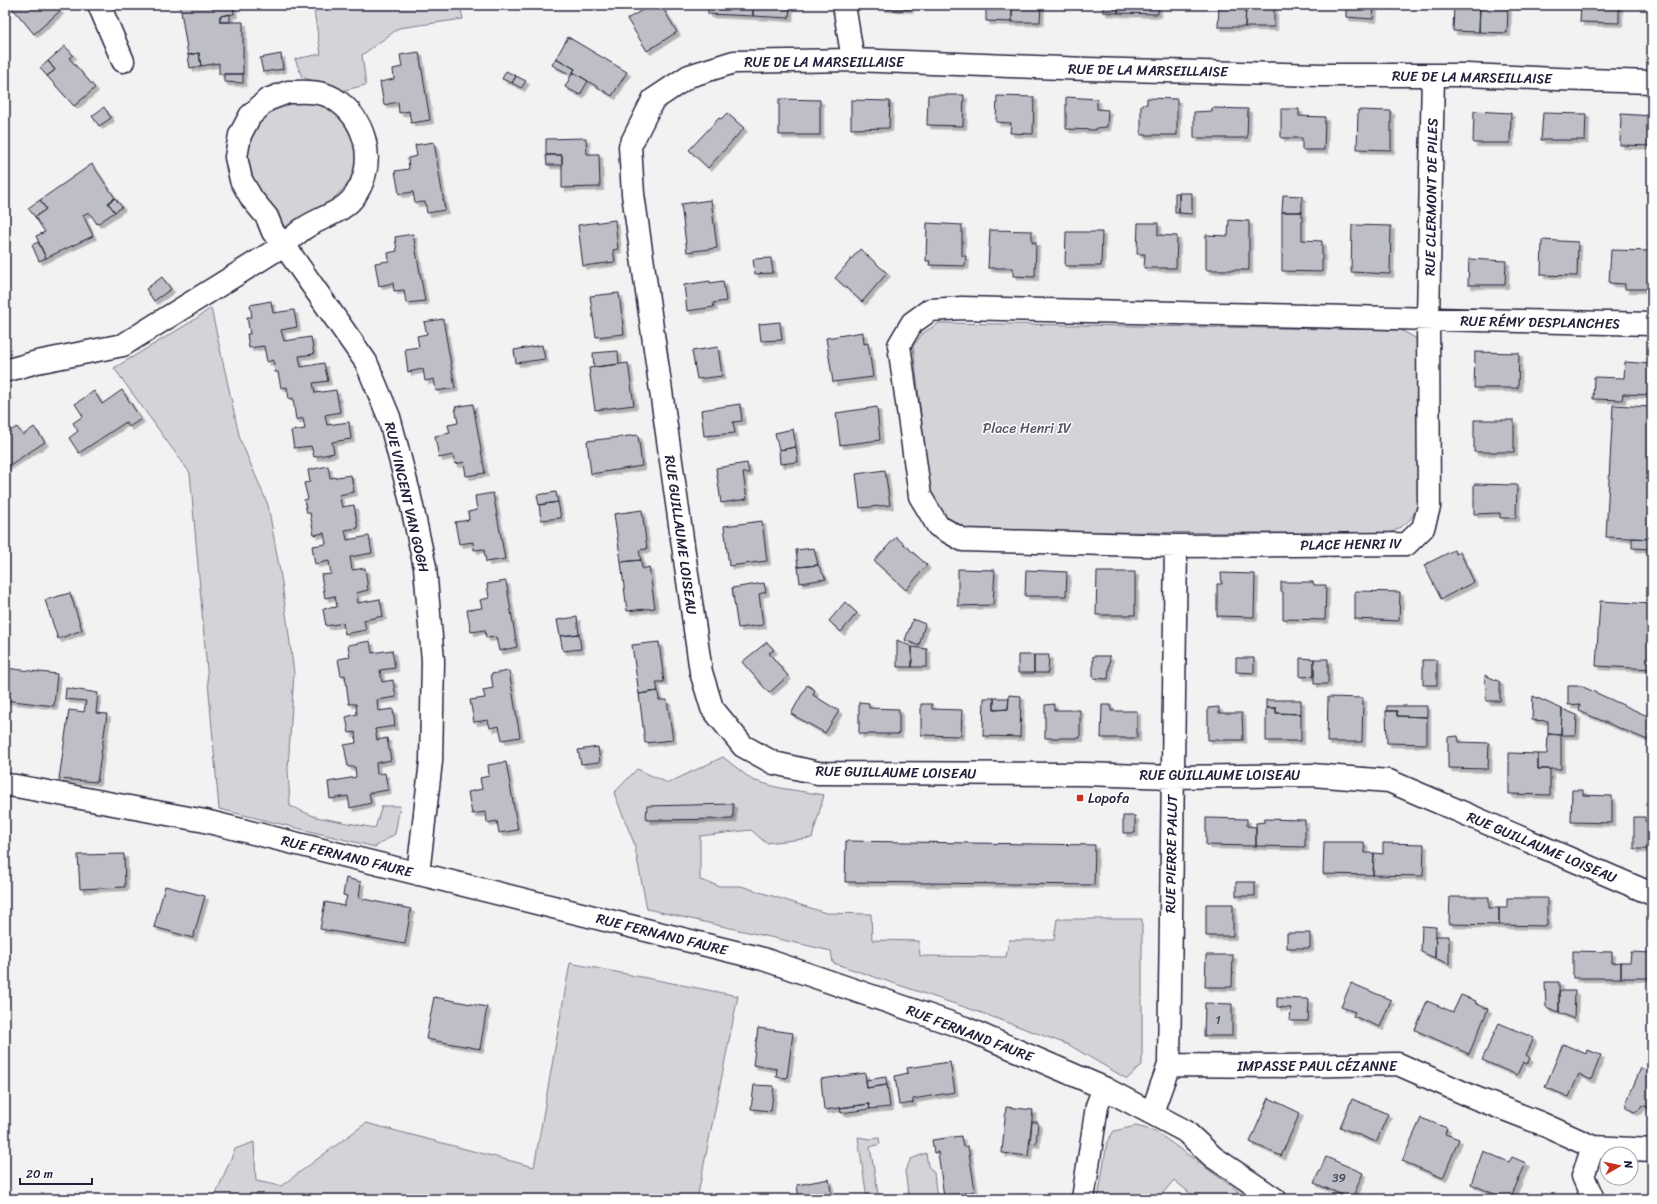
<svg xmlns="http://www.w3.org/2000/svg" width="1657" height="1204" font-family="Sriracha,sans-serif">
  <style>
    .green { fill: #d3d3d8; stroke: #7a7a8a }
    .building { fill: #bebec6; stroke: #22223b; filter: url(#shadow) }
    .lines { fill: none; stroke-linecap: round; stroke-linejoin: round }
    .street-casing { stroke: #22223b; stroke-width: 25 }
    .street { stroke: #fff; stroke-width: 22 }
    .poi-dot { fill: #c8321e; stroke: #fff; stroke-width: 1.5 }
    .labels { text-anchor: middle; stroke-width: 3; stroke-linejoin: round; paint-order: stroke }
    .number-label { font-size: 12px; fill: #49495e }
    .street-label { font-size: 14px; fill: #22223b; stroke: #fff }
    .park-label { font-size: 14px; fill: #57576a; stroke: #fff }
    .poi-label { font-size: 14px; fill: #22223b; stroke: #fff; text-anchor: start }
  </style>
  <defs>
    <filter id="shadow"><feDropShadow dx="3.5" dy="3.5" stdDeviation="0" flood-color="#0004"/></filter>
  </defs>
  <rect width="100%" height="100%" fill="#f2f2f3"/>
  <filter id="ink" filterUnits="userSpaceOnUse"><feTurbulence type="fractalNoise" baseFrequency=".025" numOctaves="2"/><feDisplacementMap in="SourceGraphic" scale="8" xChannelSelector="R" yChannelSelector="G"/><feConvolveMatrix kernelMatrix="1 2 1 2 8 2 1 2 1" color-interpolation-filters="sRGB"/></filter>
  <g filter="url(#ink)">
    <path class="green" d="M313 5H460L463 19 399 28 362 55 366 85 341 91 302 77 295 59 321 54Z
      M310 98 332 106 346 119 359 155 350 182 329 203 290 227H285L268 204 255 182 248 165V147L253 127 268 111 289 101Z
      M211 308 240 439 268 505 282 583 294 673 288 768 290 806 316 817 375 828 382 806H400L395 834 375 847 219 809 190 473 114 368 191 322Z
      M939 323 1401 330 1417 339 1423 355 1420 499C1413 521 1407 524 1388 534L962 531 943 523 931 501 913 346 923 333Z
      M723 757 752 780 780 788 824 795 812 838 766 843 751 830 700 836V880L719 886H741L826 913 871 914 872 940 919 941 920 956 1006 957 1009 940H1054L1057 919H1142V1065L1127 1079 1069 1045 979 1012 833 963 831 951 647 909 634 843 614 793 637 769 668 783Z
      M570 963 738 996 697 1199H189L215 1196 235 1149 254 1142 256 1181 281 1186 366 1123 534 1167Z
      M1136 1126 1155 1131 1249 1199H1197L1174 1180 1158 1199H1155L1148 1193 1142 1199H1098L1107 1142 1114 1131Z
      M858 1137 870 1139 879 1138 880 1144 870 1147 879 1199H867Z
      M926 1153 928 1166 934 1173 937 1199H909L905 1171 911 1159Z"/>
    <path class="building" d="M10 5H55L60 11 34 34Z
      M180 5H233L234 14 220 16V22H243V74H219V63L201 66 199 53 188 55Z
      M651 5H661L677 32 647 51 627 19Z
      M708 5H753V16L708 14Z
      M753 5H790L789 18 753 16Z
      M883 5H910V9L882 8Z
      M986 5H1012V22L986 21Z
      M1012 5H1041L1040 22H1012Z
      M1103 5H1118V13L1103 12Z
      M1118 5H1158V14L1118 13Z
      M1219 5H1246L1245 27H1218Z
      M1246 5H1274V27H1245Z
      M1346 5H1374L1373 19 1346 17Z
      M1454 5H1470V7H1480L1479 32 1453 31Z
      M1480 5H1501V8H1508L1507 33 1479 32Z
      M1581 5H1619V23L1580 22Z
      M230 14V22H220V16Z
      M568 37 627 72 612 96 573 72 575 69 556 58Z
      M65 46 73 55 69 58 95 88 74 106 47 76 55 70 48 61Z
      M419 52 430 120 411 123 409 111 399 113 398 102 384 105 380 82 394 79 393 69 402 67 400 55Z
      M199 53 201 66 190 68 188 55Z
      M281 54 283 69 263 72 260 58Z
      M556 58 575 69 571 75 552 65Z
      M48 61 55 70 47 76 40 68Z
      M506 71 516 76 512 83 502 79Z
      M573 72 588 81 580 95 565 87Z
      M224 74H243V83L224 82Z
      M516 76 526 81 521 88 512 83Z
      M928 95H964L963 126 927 125Z
      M997 96 1034 97 1033 134 1010 133 1011 123 996 122Z
      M1066 97 1097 99V109L1108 110 1107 127 1096 128V130L1066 129Z
      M1147 98 1177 99V135H1141V105L1147 104Z
      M779 99 820 100V135H779Z
      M851 100 890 101 889 128 851 129Z
      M104 107 111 118 99 126 92 116Z
      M1212 108 1248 109 1247 138H1194V112L1212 111Z
      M1281 109H1299V116L1325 117 1324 150H1302V138H1281Z
      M1358 110 1391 111V150L1357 149Z
      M1474 111 1511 113 1510 143H1473Z
      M727 113 744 128 708 168 689 150 719 118 721 119Z
      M1543 113 1586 114 1585 140H1541Z
      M1621 114 1652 116V146L1620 145Z
      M586 138 587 154H599L600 187 562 188V155H546V139Z
      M434 142 445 210 427 213 425 202 415 203 413 192 399 194 395 171 409 169 408 158 417 156 415 145Z
      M546 155H562V165H547Z
      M92 164 115 198 108 203 115 212 97 224 89 212 83 215 93 236 46 258 36 236 45 232 35 217 46 209 40 200Z
      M1175 193H1179V213H1175Z
      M1179 193H1192V214L1179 213Z
      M1283 195 1302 196V212H1282Z
      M115 198 122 207 115 212 108 203Z
      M40 200 46 209 35 217 28 208Z
      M711 200 717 248 687 252 681 204Z
      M1282 212H1302V240L1322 241V272L1282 271Z
      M615 220 618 249 613 250 615 262 583 266 578 225Z
      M1229 220 1249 221V270H1206V235L1228 236Z
      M927 223 962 225V256H966L965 266 929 265 930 261H926Z
      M1138 223H1158V235L1177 236 1176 268H1144L1145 254H1137Z
      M1352 225 1391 226 1390 274 1351 272Z
      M990 230 1032 231V243L1036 242 1035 277 1013 276V268H988Z
      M1066 232H1102L1101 266H1065Z
      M413 234 425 301 406 303 404 290 394 291 393 283 379 286 375 263 389 261 388 253 397 251 395 237Z
      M1542 240 1578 242 1577 276 1541 275Z
      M38 242 46 258 39 261 32 245Z
      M860 249 887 273 862 302 835 278Z
      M1611 250 1652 251V289H1625V284L1609 283Z
      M771 258 773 273 755 274 753 259Z
      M1469 259 1506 261 1505 285H1468Z
      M162 277 171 289 154 301 146 289Z
      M710 281V283L723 281 726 301 713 303 714 307 687 311 684 285Z
      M619 293 624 334 596 337 590 296Z
      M271 301 273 313 294 310 297 327 281 330 284 341 311 337 314 354 299 356 301 367 324 363 328 381 313 383 315 393 336 390 340 412 325 415 327 425 349 422 351 439 332 442 334 453 314 457 311 446 294 448 291 431 305 429 303 418 296 420 293 398 289 399 287 387 281 388 278 372H275L273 360 267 362 264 346 249 348 247 334H250L247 317H252L250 305Z
      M443 319 455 388 436 391 434 379 425 381 423 369 408 372 405 349 419 347 417 336 427 334 424 322Z
      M780 322 782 340 761 341 759 324Z
      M863 332 864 344 868 343 873 377 833 382 826 338Z
      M542 345 545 359 516 363 514 350Z
      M718 347 722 376 697 379 692 351Z
      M618 351 619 364 594 367 593 353Z
      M1475 352 1519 353 1518 388H1474Z
      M1625 362 1652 364V395L1623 394 1622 400 1593 399 1594 377 1624 378Z
      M628 363 634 405 595 410 589 368Z
      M122 390 141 419 129 427 126 422 79 453 69 438 78 431 73 423 83 416 75 404 94 391 102 404Z
      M473 404 485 473 466 476 464 462 455 464 453 455 439 458 435 436 450 433 448 425 458 423 455 407Z
      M740 404 742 421 733 422 735 433 704 436 701 410Z
      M1613 405 1652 407V539L1606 537Z
      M877 407 880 440 840 445 836 413Z
      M1474 420H1514V452H1474Z
      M5 422 10 431 17 427 23 435 34 427 45 442 5 468Z
      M793 429 796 447 779 450 775 433Z
      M638 435 642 466 591 474 587 441Z
      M796 447 798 462 780 464 779 450Z
      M747 463 749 473H743L747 499 721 503 716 468Z
      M328 466 330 478 351 475 354 492 339 495 342 507 354 505 358 528 345 530 347 540 369 536 372 553 350 557 352 570 365 568 368 590 356 593 358 603 380 599 383 616 364 620 366 630 345 634 343 623 326 626 323 609 337 607 335 596 325 598 321 575 331 574 329 561 315 564 312 546 326 544 324 533 314 535 310 513H307L304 500 308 499 304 483 310 482 308 470Z
      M885 470 890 505 860 508 856 474Z
      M1474 484 1517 485 1516 518H1500V513L1474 514Z
      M556 492 558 502 539 505 537 495Z
      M493 493 505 559 486 562 484 549 474 550 473 542 459 544 455 522 469 520 468 512 477 510 475 496Z
      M558 502 561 518 541 520 539 505Z
      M642 510 647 549 639 550 641 560 621 562 614 514Z
      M762 521 767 561 729 566 724 526Z
      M896 537 927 565 906 590 874 561Z
      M1632 538 1652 539V549L1632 548Z
      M814 548 818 565 798 567 796 550Z
      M1454 550 1456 554 1460 552 1474 582 1441 599 1424 565Z
      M641 560 642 569 649 567 655 608 627 611 621 562Z
      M818 565 826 579 800 583 798 567Z
      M958 569 995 570 993 605 958 606Z
      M1026 570 1067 572 1066 596H1025Z
      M1097 572H1135V615H1096Z
      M1221 573 1255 574 1254 617 1217 616V584H1222Z
      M506 581 517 647 499 651 496 637 486 638 485 630 471 632 467 610 482 608 480 600 489 598 487 584Z
      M1281 582H1313L1314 585H1326L1325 620 1283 619V592L1281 591Z
      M764 583 766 592 759 594 763 625 738 628 732 588Z
      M1355 591 1400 592 1399 621 1355 619Z
      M70 593 82 630 58 639 45 600Z
      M1600 601 1652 604V669L1596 666Z
      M845 602 857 613 841 632 829 621Z
      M577 617 579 634 560 636 557 620Z
      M913 619 925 624 919 646 905 640Z
      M579 634 581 649 563 651 560 636Z
      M897 640 912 647V667H897Z
      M370 641 372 653 392 650 395 668 380 670 382 682 393 680 396 697 377 700 378 711 393 709 395 726 375 729 377 740 387 738 391 760 376 763 377 774 385 773 388 790 369 793 371 803 350 808 348 796 330 799 328 782 356 777 355 767H348L344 745 356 743 355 732 349 733 346 717 357 714 356 704H349L345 675 341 676 338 659 350 657 348 645Z
      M659 642 664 682H656L658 691 639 694 632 645Z
      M767 642 774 650 769 653 788 676 769 693 742 662Z
      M912 647 927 649V667H912Z
      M1018 655H1034V673H1018Z
      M1034 655H1049L1048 673H1034Z
      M1093 656H1110L1108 679 1093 678Z
      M1236 658H1254V673L1236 672Z
      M1300 658 1314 659V676L1300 677Z
      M1314 659H1328V684H1314Z
      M1423 660H1437V685H1423Z
      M5 668 57 674 54 706 5 700Z
      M509 671 520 737 502 740 499 726 490 728 488 720 474 722 470 700 485 698 483 690 493 688 491 674Z
      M1485 675 1500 682V701H1486Z
      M807 685 815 690 813 695 839 711 825 733 791 714Z
      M1568 686H1581L1652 718V742L1579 711 1580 704 1568 705Z
      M66 688 98 693 96 713 107 714 97 782 59 779 69 710 84 712 86 701 65 699Z
      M658 691 659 700H667L673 740 645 743 639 694Z
      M1009 695 1021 696 1020 737 983 736 984 698H994V710L1008 709Z
      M1533 696 1562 709 1561 735 1548 734V721L1532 720Z
      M1328 697 1363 698 1362 742H1327Z
      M994 698H1009L1008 709 994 710Z
      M1266 700H1301V714L1276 713V708H1266Z
      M859 702 869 703V708L899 709V734H859Z
      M921 704H932V709L962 710 961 736 921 735Z
      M1054 704V710H1080V738H1045V705Z
      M1102 705H1111V711H1137V738H1101Z
      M1387 706H1427V717L1397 716V711H1386Z
      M1219 707V713H1242L1243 740H1208V708Z
      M1266 708H1276V713L1301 714V741H1266Z
      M1562 709 1577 715 1576 735H1561Z
      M1386 711H1397V716L1427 717V744L1387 743Z
      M1548 734 1561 735V769H1538V754H1547Z
      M1458 736 1459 742 1489 743 1488 769 1448 768V737Z
      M598 747 600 762 581 764 578 750Z
      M1509 753 1538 754V769H1550V795L1509 794Z
      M506 762 518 830 499 833 497 821 487 823 486 812 472 814 468 792 482 789 480 778 489 776 488 765Z
      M1572 790H1583V795L1612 796V823L1571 822Z
      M733 804V819L646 820 647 806Z
      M1123 816H1135V833H1123Z
      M1634 817H1645V821L1652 822V849H1634Z
      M1206 818 1247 819V826L1256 827V846L1206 845Z
      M1264 819 1305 820V847L1256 846V823L1265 822Z
      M846 841 1095 845 1094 885 845 882Z
      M1324 842H1364L1365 853H1374L1373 875 1323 874Z
      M1383 843 1424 844 1423 876 1373 875 1374 853 1383 854Z
      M124 854 125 887 80 889 78 855Z
      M346 878 361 882 359 898 411 909 405 944 320 929 325 902 344 906 347 896 343 895Z
      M1236 882H1255V896H1236Z
      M165 886 205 896 193 938 154 927Z
      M1450 897H1489V908H1499V925L1449 924Z
      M1507 898H1547V926L1499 925V908H1507Z
      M1206 904H1233V936H1206Z
      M1422 926 1436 927 1435 958 1421 952Z
      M1287 933H1310V948H1287Z
      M1436 936H1449V964L1435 958Z
      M1573 951 1612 952V963L1621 962V978H1573Z
      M1631 952 1652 953V978H1621V962H1630Z
      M1206 955H1233L1232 987H1205Z
      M1545 982H1559V1012L1546 1007Z
      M1351 983 1391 1000 1380 1027 1353 1016 1355 1012 1341 1007Z
      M1559 991H1575L1574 1019 1559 1012Z
      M1461 995 1476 1001 1475 1003 1488 1009 1469 1054 1415 1030 1427 1001 1453 1012Z
      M434 997 487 1007 480 1049 426 1039Z
      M1277 998 1309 999 1308 1021H1290L1291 1008 1277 1007Z
      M1205 1003 1232 1004V1036H1204Z
      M1499 1023 1534 1038 1526 1055 1530 1058 1527 1064 1523 1062 1517 1075 1482 1060Z
      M758 1028 793 1033 787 1078 776 1077 777 1069 753 1065Z
      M1563 1044 1586 1054 1587 1050 1601 1055 1591 1080 1579 1074 1569 1097 1545 1087Z
      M950 1062 955 1092 913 1099V1103L899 1105 895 1076 908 1073 907 1068Z
      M1641 1068 1652 1073V1109L1642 1105 1639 1110 1634 1112 1626 1107V1103Z
      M865 1073 867 1088 887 1085 890 1107 870 1109 869 1104 824 1110 821 1079Z
      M886 1077 887 1085 867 1088 866 1080Z
      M754 1085 774 1086 771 1111 751 1109Z
      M1269 1098 1300 1113 1281 1156 1250 1142Z
      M1352 1099 1388 1114 1376 1142 1340 1127Z
      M869 1104 870 1109 841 1113 840 1108Z
      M1006 1107 1033 1110 1028 1156 1002 1153Z
      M1421 1118 1447 1128 1445 1134 1459 1139 1443 1178 1402 1161Z
      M1032 1122H1038L1036 1144 1030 1143Z
      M961 1136 963 1147 968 1146 975 1191 944 1197 938 1152 934 1153 932 1140Z
      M1483 1151 1509 1162 1512 1157 1526 1163 1510 1199H1506L1471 1184Z
      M1326 1157 1363 1173 1352 1199 1314 1183Z
      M829 1179 832 1199H799L797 1185Z"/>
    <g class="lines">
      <g class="street-casing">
        <path id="street" d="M99 5 123 61
          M844 5 853 60
          M1433 75 1428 319 1429 507 1423 528 1407 544 1176 546 963 540 938 526 920 496 899 345 912 323 930 310 962 308 1652 324
          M1652 82 1556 79 1467 75H1320L1087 69 853 60 734 62 689 76 653 100 630 146 633 194 701 672 712 708 743 746 774 763 818 773 1085 774 1172 777 1312 775 1389 781 1652 894
          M288 92C303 92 319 90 333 98 366 118 377 161 356 194 344 213 320 217 303 229 296 234 290 240 284 245L273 232 267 217 252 199 241 180 236 157 240 135 250 116 267 100Z
          M5 371 37 362 123 345 284 245 366 362 389 417 409 493 425 567 433 661 431 761 418 874
          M5 785 16 786 205 821 763 959 965 1028 1104 1088 1185 1131 1213 1157 1275 1199
          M1169 1065 1283 1066 1398 1064 1473 1097 1540 1123 1593 1147 1652 1150
          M1152 1112 1169 1065 1176 546
          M1083 1199 1097 1106 1104 1088
          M1593 1199 1583 1176 1593 1147"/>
      </g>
      <use href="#street" class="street"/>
    </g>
  </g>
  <rect class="poi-dot" x="1076" y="794" width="8" height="8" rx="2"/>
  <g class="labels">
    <g class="number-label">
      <text x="1218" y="1024">1</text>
      <text x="1339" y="1182">39</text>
    </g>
    <g class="street-label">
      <text x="824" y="67">RUE DE LA MARSEILLAISE</text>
      <text transform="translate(1148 70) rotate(1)" y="5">RUE DE LA MARSEILLAISE</text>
      <text transform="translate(1472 77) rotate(1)" y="5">RUE DE LA MARSEILLAISE</text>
      <text transform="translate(1431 197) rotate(-89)" y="5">RUE CLERMONT DE PILES</text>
      <text transform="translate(1540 322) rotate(1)" y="5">RUE RÉMY DESPLANCHES</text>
      <text transform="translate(407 497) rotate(77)" y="5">RUE VINCENT VAN GOGH</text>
      <text transform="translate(681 535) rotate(82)" y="5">RUE GUILLAUME LOISEAU</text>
      <text transform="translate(1351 544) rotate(-1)" y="5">PLACE HENRI IV</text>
      <text transform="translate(896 772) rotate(1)" y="5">RUE GUILLAUME LOISEAU</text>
      <text x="1220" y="780">RUE GUILLAUME LOISEAU</text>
      <text transform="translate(1542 847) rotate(23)" y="5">RUE GUILLAUME LOISEAU</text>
      <text transform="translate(1171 854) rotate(-89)" y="5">RUE PIERRE PALUT</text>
      <text transform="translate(347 856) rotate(14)" y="5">RUE FERNAND FAURE</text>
      <text transform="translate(662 934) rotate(14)" y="5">RUE FERNAND FAURE</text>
      <text transform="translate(970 1033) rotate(21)" y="5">RUE FERNAND FAURE</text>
      <text x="1317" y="1071">IMPASSE PAUL CÉZANNE</text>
    </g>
    <g class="park-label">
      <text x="1027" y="433">Place Henri IV</text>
    </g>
    <g class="poi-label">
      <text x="1088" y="803">Lopofa</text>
    </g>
  </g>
  <rect width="1657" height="1204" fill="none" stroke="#fff" stroke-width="20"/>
  <rect x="10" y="10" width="1637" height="1184" fill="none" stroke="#22223b" stroke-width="1.5" filter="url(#ink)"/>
  <g transform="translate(1619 1166) rotate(81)"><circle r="19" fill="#ffffff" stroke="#a7a7b1"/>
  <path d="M0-3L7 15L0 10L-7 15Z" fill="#c8321e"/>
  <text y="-6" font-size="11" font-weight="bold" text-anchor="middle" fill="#22223b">N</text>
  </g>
  <path d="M20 1178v6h72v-6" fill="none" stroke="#22223b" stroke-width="2"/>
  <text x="26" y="1178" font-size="12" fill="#22223b" stroke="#ffffff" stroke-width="3" paint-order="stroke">20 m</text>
</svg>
